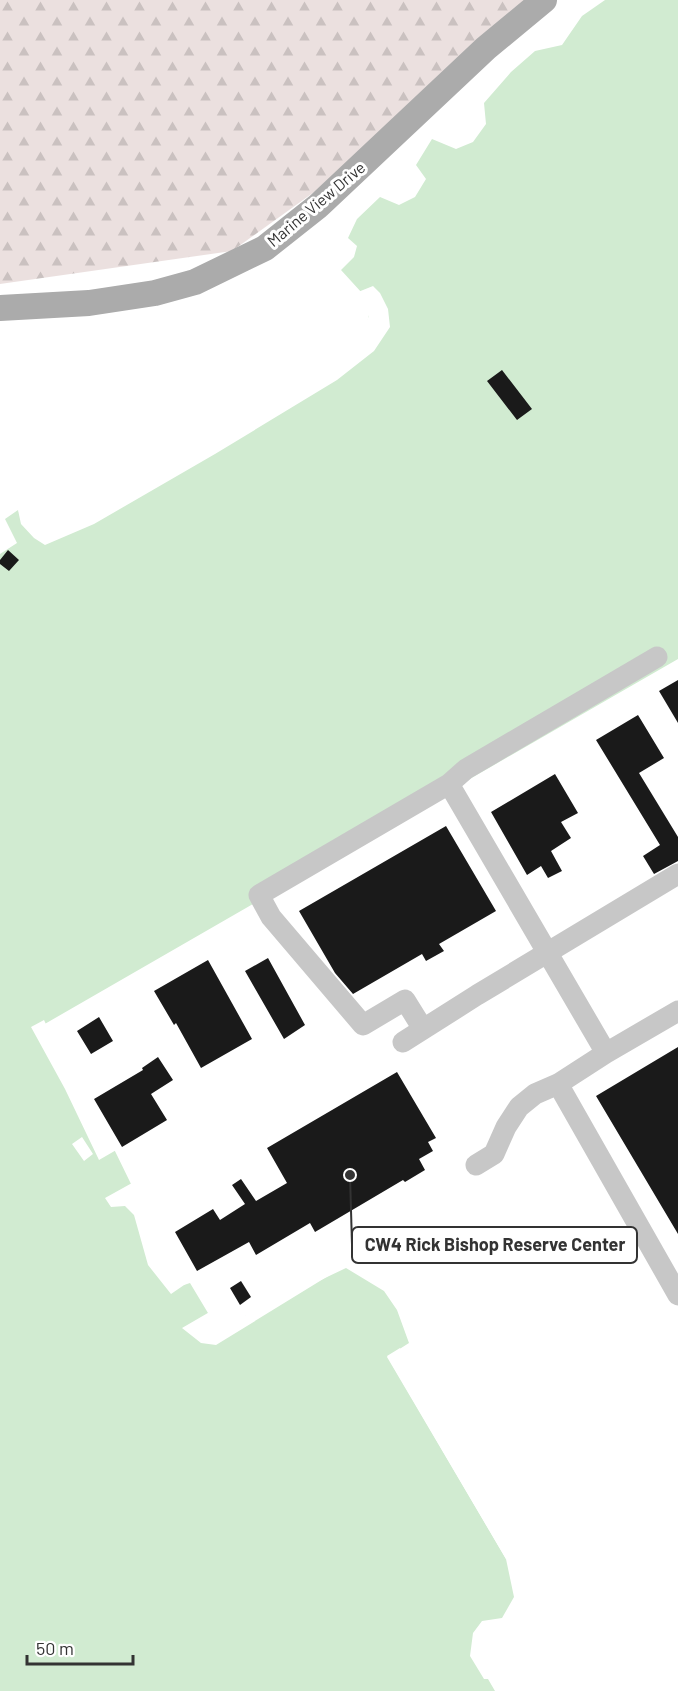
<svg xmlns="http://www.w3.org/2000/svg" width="678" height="1691" font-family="Barlow,sans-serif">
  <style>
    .forest { fill: url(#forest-firs) }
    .water { fill: #d1ebd1 }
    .pier { fill: #fff }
    .building { fill: #1a1a1a }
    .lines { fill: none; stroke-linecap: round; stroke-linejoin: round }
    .minor { stroke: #c7c7c7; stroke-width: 21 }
    .major { stroke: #ababab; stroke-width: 26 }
    .labels { text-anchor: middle; stroke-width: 6; stroke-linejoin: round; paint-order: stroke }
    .street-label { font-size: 16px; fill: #333; stroke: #fff }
    .leader { fill: none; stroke: #333; stroke-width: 2 }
    .callout-dot { fill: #333; stroke: #fff; stroke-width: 2 }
    .callout { fill: #fff; stroke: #333; stroke-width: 2 }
    .callout-label { font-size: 18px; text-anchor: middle; font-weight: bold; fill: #333 }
  </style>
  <defs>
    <pattern id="forest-firs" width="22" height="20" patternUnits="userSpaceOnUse" patternTransform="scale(1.5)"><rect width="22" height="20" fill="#ebe0df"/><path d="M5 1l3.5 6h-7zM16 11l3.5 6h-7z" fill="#cac1c0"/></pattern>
  </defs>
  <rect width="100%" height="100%" fill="#fff"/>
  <path class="forest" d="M0 0H526L342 172 232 251 0 284Z"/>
  <path class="water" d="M605 0H678V659L43 1025 70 1080 113 1147 150 1223 184 1285 190 1283 208 1313 222 1312 226 1325 346 1268 384 1291 397 1310 409 1343 387 1357 506 1559 514 1597 502 1618 483 1643 516 1691H0V554L17 543 5 519 18 510 24 522 48 526 297 382 365 330 372 304 341 270 354 257 357 246 348 238 357 219 380 197 399 205 415 197 426 179 416 165 432 139 456 149 473 142 486 124 484 103 511 72 535 51 562 45 582 16Z"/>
  <path class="pier" d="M373 286 380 293 388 309 390 327 374 351 337 380 215 454 94 524 45 545 34 538 21 524 18 510 23 513 26 519 38 524 47 523 135 472 255 398 295 380 350 340 363 328 369 316V305L358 292Z
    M44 1020 72 1079 118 1149 99 1160 65 1089 31 1027Z
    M82 1137 93 1154 84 1161 72 1144Z
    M132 1183 140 1194 158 1232 187 1283 171 1294 148 1265 134 1215 125 1206 111 1207 105 1198Z
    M346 1265 216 1345 201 1343 182 1328 213 1310H224L228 1322 246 1315 279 1289Z
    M400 1348 402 1351 391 1357 509 1558 506 1559 387 1356Z
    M502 1618 505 1619 486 1643 519 1691H495L488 1679H484L470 1656 473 1633 482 1621Z"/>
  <path class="building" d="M502 370 532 409 517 420 487 381Z
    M8 550 19 560 9 571 0 564V560Z
    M678 680V723L659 691Z
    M638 715 664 758 639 773 678 837V861L654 874 643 856 660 845 596 740Z
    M555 774 578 813 561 822 571 838 551 851 562 871 548 878 541 866 527 875 491 812Z
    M446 826 496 911 439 944 444 951 426 961 422 954 353 994 335 973 299 911Z
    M268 958 305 1025 284 1039 245 971Z
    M208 960 252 1039 201 1068 176 1023 174 1025 154 991Z
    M99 1017 113 1041 91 1054 77 1031Z
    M678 1047V1234L596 1096Z
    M158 1057 173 1080 151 1094 167 1120 122 1147 94 1099 143 1070 142 1068Z
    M397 1072 436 1138 428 1142 433 1151 419 1159 425 1170 405 1182 403 1180 315 1232 310 1223 256 1255 249 1242 197 1271 175 1232 213 1209 220 1220 245 1204 232 1185 241 1179 256 1201 287 1183 267 1148Z
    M241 1281 251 1297 240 1305 230 1288Z"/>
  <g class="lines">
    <path class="minor" d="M449 784 466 769 657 657
      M423 1029 405 1000 363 1025 271 917 259 895 449 784 606 1053
      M403 1042 477 995 678 874
      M558 1084 678 1295
      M476 1165 494 1154 506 1127 519 1107 535 1094 558 1084 606 1053 678 1011"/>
    <path class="major" d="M0 308 89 303 155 293 195 282 265 248 318 206 486 48 544 0"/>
  </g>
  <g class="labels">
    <g class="street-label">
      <text transform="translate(316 204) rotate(-40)" y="6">Marine View Drive</text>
    </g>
  </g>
  <path class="leader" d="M350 1175L352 1245"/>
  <circle class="callout-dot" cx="350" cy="1175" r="6"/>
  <rect class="callout" x="352" y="1227" width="285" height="36" rx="6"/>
  <g class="callout-label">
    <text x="495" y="1251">CW4 Rick Bishop Reserve Center</text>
  </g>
  <path d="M27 1655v9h106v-9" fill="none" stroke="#333333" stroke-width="3"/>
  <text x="36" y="1655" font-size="18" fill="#333333" stroke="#ffffff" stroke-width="4.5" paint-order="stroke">50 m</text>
</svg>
